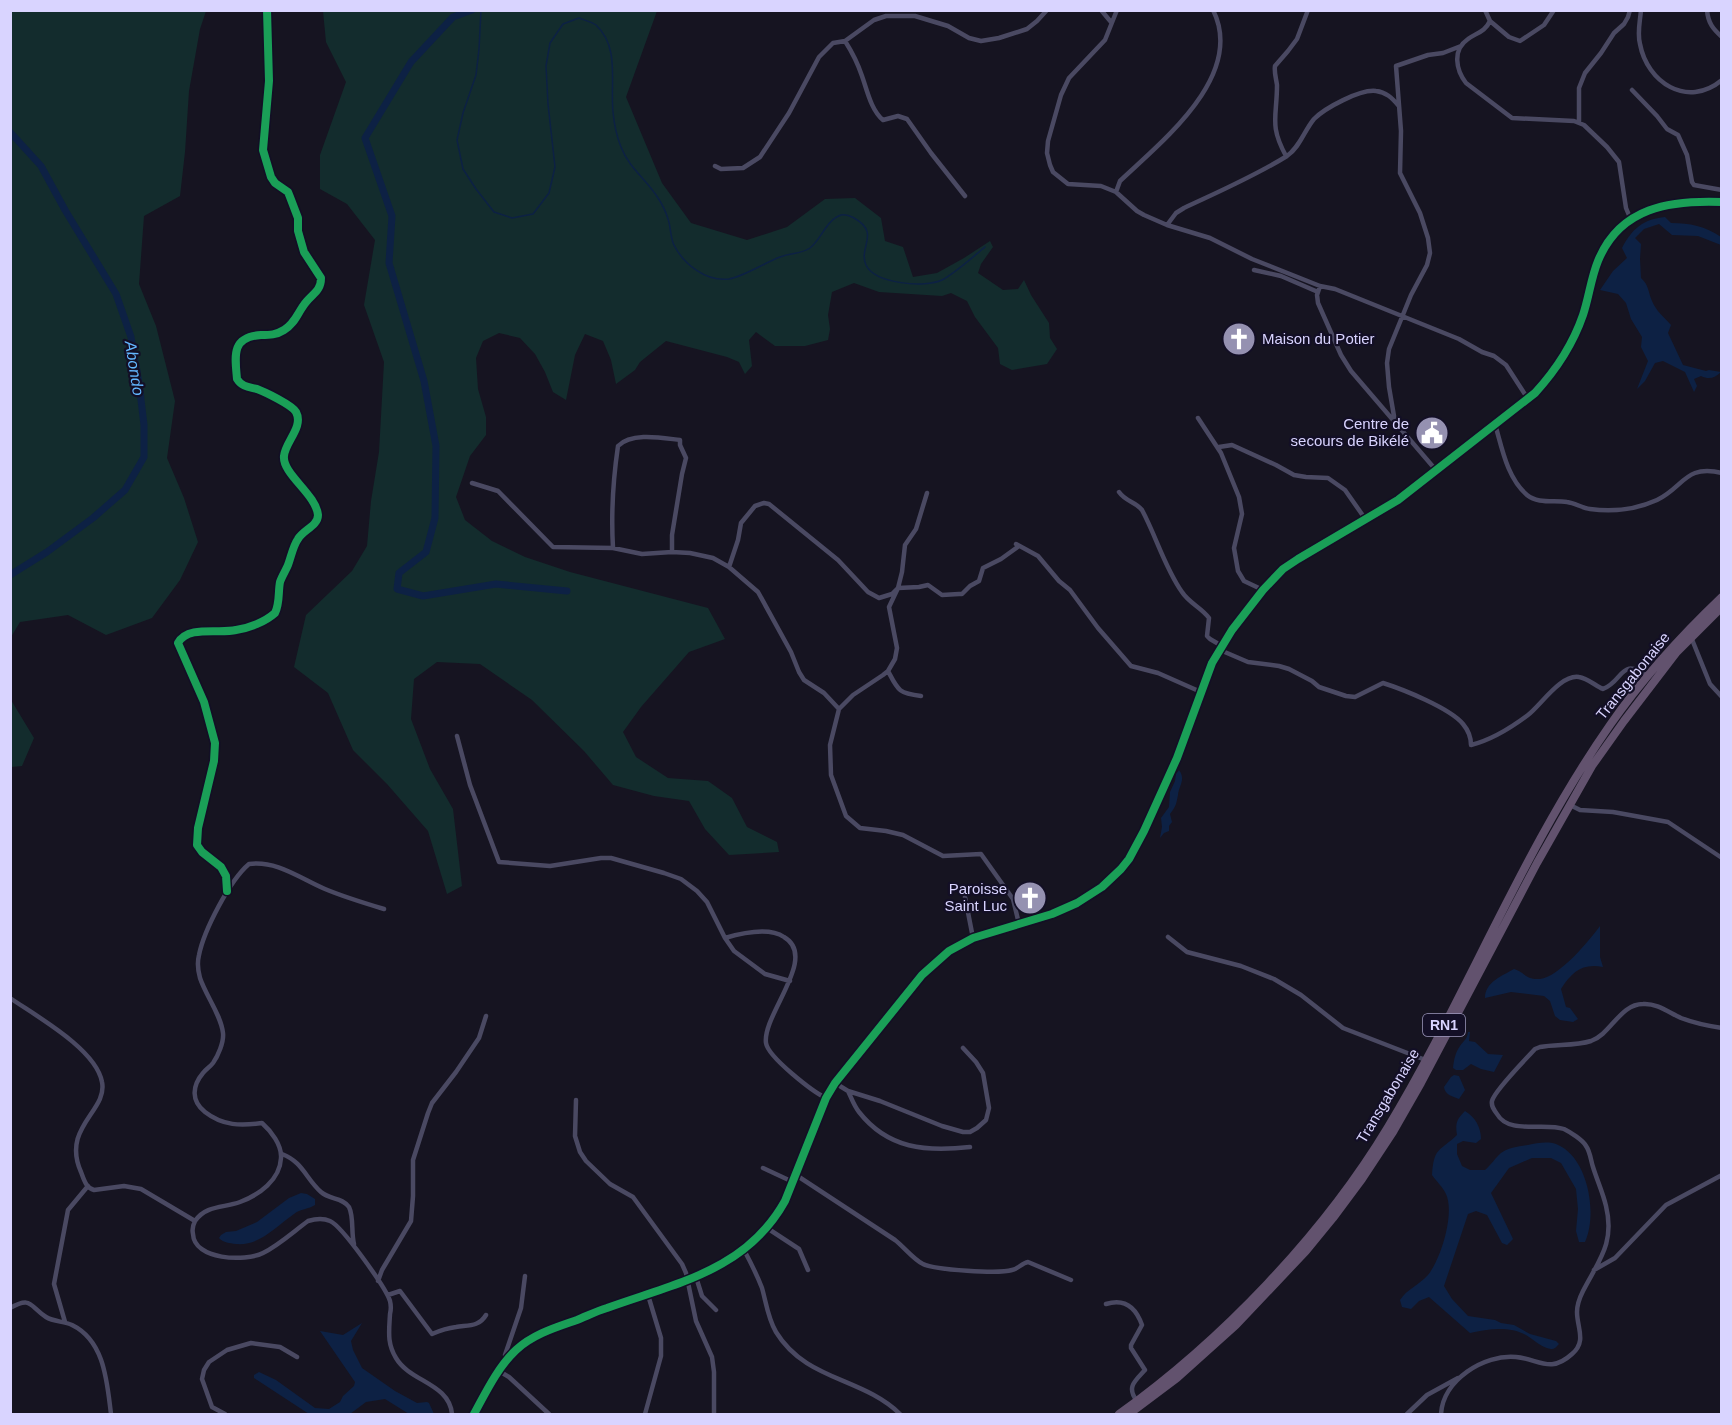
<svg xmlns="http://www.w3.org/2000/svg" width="1732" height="1425" font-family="Helvetica,sans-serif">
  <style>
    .green { fill: #132c2d }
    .water { fill: #0d2144 }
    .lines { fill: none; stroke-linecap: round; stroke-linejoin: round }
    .stream { stroke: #0d2144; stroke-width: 1.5 }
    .river { stroke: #0d2144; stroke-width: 7 }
    .minor { stroke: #4a4962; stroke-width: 4.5 }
    .tertiary { stroke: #4a4962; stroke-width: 5 }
    .trunk { stroke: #62526e; stroke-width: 8 }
    .cycleway-casing { stroke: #130f26; stroke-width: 11 }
    .cycleway { stroke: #1a9f57; stroke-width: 8 }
    .labels { text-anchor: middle; stroke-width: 4.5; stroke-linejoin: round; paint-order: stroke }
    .shield { fill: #130f26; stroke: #9e99be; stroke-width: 1.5 }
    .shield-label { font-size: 14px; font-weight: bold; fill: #d9d4ff }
    .poi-label { font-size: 15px; fill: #d9d4ff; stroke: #130f26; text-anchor: end }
    .street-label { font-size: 15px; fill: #d9d4ff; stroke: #130f26 }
    .water-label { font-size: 16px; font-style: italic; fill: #62b6ff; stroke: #130f26 }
  </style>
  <rect width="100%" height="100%" fill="#161421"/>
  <path class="green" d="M11 10 206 11 200 29 189 91 185 152 180 196 144 216 139 284 156 326 175 401 167 458 184 498 198 542 180 580 152 618 106 635 68 615 20 622 11 637Z
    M323 11H657L626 97 662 183 691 223 747 240 787 227 825 199 855 198 881 218 885 241 903 247 913 277 937 273 964 258 990 241 993 247 981 264 978 273 1003 290 1018 289 1024 280 1031 295 1049 323 1050 338 1057 349 1047 364 1012 370 1000 364 998 348 975 317 967 301 951 293 942 296 879 292 854 283 832 292 828 315 830 329 828 340 805 346H775L756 332 749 340 752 366 745 374 739 362 727 357 666 341 640 362 635 370 616 384 611 360 603 341 585 334 575 355 566 400 553 392 545 372 535 354 520 338 499 333 483 341 476 358 478 389 486 417V435L470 456 456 497 465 520 492 541 525 557 570 572 708 608 725 639 689 652 641 707 623 732 636 757 668 778 708 781 732 798 747 827 777 842 779 852 729 855 705 829 689 801 654 796 613 785 584 751 532 700 480 664 437 662 414 679 411 719 430 769 453 809 462 886 447 894 428 831 387 784 353 750 328 693 294 667 306 615 352 571 367 546 371 501 379 452 384 362 364 305 375 240 347 204 320 189V155L346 82 326 42Z
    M11 700 34 738 22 766 11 767Z"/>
  <path class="water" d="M1665 217 1671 223C1690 223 1705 226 1721 237V245L1698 236 1672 235 1659 224 1644 229 1635 238 1641 244 1640 259 1641 278C1649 285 1648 292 1652 301 1656 311 1664 317 1671 325L1668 333 1683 365 1706 371 1709 370 1721 372C1715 378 1709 380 1701 376L1694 379 1697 386 1694 392 1685 372 1663 361 1655 363 1645 381 1637 389 1648 361 1641 347 1642 337 1631 319 1626 303 1618 294 1600 290 1613 271 1627 258 1622 248C1632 229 1643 219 1665 217Z
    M1179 770C1186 780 1179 785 1178 795 1176 805 1176 806 1170 814L1172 822 1169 826V831L1164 833 1160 838 1162 827 1161 818 1169 807 1170 792 1175 781 1176 774Z
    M1600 926V957L1603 967C1582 963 1572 972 1561 989L1566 1007 1570 1008 1578 1019 1573 1022 1560 1020 1555 1016 1550 1001 1544 996 1511 992 1485 998C1485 982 1502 976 1514 969 1525 972 1525 980 1540 979 1559 977 1589 941 1600 926Z
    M1468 1032H1470L1469 1041 1475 1042 1488 1054 1503 1055 1494 1072 1481 1069 1471 1064 1463 1070H1456L1453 1068C1454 1060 1455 1053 1460 1046 1464 1040 1467 1040 1468 1032Z
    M1454 1075 1459 1076 1465 1090 1459 1099C1452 1096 1445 1095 1444 1087L1451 1077Z
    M1465 1111C1475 1117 1481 1127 1481 1139L1476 1143 1463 1141 1457 1144V1154L1462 1166 1470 1170H1485C1491 1165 1496 1157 1501 1153 1507 1148 1520 1146 1528 1145 1537 1143 1547 1141 1556 1144 1588 1156 1598 1214 1585 1242H1579L1576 1231 1578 1209 1576 1189 1561 1163 1551 1158H1532L1509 1168 1491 1193 1513 1239 1507 1245 1502 1243 1487 1215 1476 1211 1468 1214 1444 1286 1452 1299 1468 1316 1495 1320 1501 1323 1514 1325 1530 1334 1556 1341 1559 1344C1556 1347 1555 1349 1551 1349 1542 1348 1533 1339 1526 1335 1509 1326 1488 1329 1470 1333L1429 1297 1419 1301 1411 1309 1402 1307 1400 1300C1407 1289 1419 1285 1428 1275 1441 1259 1455 1213 1446 1194 1443 1187 1436 1181 1432 1175 1434 1147 1439 1152 1457 1135 1455 1123 1457 1119 1465 1111Z
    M301 1193 307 1194 315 1199V1205C309 1209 300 1209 294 1214 275 1227 260 1246 236 1244 229 1243 224 1243 219 1238L221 1235 226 1232 236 1231 257 1222 289 1198Z
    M362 1323 351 1341 353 1350 362 1368 395 1391 417 1403 427 1402 429 1403 434 1414H409L385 1399 366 1402 350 1414H309L254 1378V1375L259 1372 276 1380 315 1408 329 1409 340 1402 343 1396 354 1386 355 1382 320 1331 343 1335Z"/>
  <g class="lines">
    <path class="stream" d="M481 10 479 49 476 75 463 113 457 140 463 169 476 189 494 212 512 218 533 214 549 193 555 167 548 104 546 66 550 43 563 24 579 18C584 20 592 22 596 25 620 47 610 83 613 112 614 123 617 137 621 147 629 168 647 180 658 198 662 204 666 212 668 219 671 227 670 237 674 245 684 265 707 282 729 279 745 276 764 263 780 257 790 253 801 254 810 248 821 240 826 220 841 215 845 214 850 216 854 218 881 233 858 247 866 265 875 284 925 288 942 280 954 274 974 256 985 247"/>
    <path class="river" d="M472 10 453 17 411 62 365 138 392 216 389 263 424 381 436 446 435 518 426 552 399 573 397 589 423 596 496 584 567 591
      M10 132 41 166 65 210 116 294 131 337 139 383 144 425V457L125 490 93 518 47 552 10 575"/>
    <path class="minor" d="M1101 10 1111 22
      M1117 10 1105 40 1069 78 1061 95 1048 141 1047 153 1050 165 1053 172 1068 184 1101 186 1116 192 1137 211 1144 215 1167 225 1210 238 1252 259 1320 286 1335 289 1459 339 1482 352 1494 356 1506 365 1528 399
      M1485 10 1490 21C1485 32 1476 33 1468 39 1452 50 1456 70 1466 83L1512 118 1574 121 1584 125 1607 147 1619 162 1626 208 1631 220
      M1641 10C1640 22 1637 33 1640 44 1647 82 1687 109 1722 80
      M1707 10C1708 23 1713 29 1722 37
      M1490 21 1509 37 1520 41 1544 25 1554 10
      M845 41C852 52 858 64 862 76 867 90 871 110 883 120L898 116 907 119 931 153 965 196
      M1632 90 1657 116 1667 129 1678 135 1687 155 1692 182 1694 185 1722 190
      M1579 122V88L1585 73 1601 53 1614 33 1624 24 1628 17 1630 10
      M1286 156C1269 125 1277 117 1277 85 1276 78 1274 72 1275 66L1288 51 1297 39 1308 10
      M715 166 721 169 743 168 760 157 789 113 819 57 833 43 845 41 874 20 886 16H915L948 26 969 38 981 41 999 38 1027 29 1037 21 1047 10
      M1116 192 1120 181C1161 142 1246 76 1213 10
      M1167 225 1176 213 1184 208C1218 192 1255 176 1287 156 1300 147 1304 131 1314 119 1325 108 1360 89 1376 91 1386 92 1392 98 1398 105
      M1254 270 1281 276 1318 292
      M1320 286 1317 295 1318 303 1341 355 1351 371 1435 469
      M1198 418 1221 453 1239 497 1242 514 1234 548 1238 571 1244 581 1263 590
      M1395 422 1389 387 1387 363 1389 349 1411 295 1427 265 1430 253 1428 238 1420 213 1400 173 1401 131 1396 66 1428 55 1443 53 1461 46
      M1495 424C1502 448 1507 478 1527 495 1538 504 1554 500 1567 502 1575 503 1582 508 1590 509 1613 512 1635 510 1657 500 1684 487 1685 464 1722 473
      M1219 447 1232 445 1276 465 1294 475 1306 477 1328 478 1345 490 1366 520
      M472 483 498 491 553 547 613 548 642 554 672 552 690 553 713 558 729 567 758 592 791 652 799 672 804 680 824 693 839 709
      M1119 492C1126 502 1135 501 1142 510 1156 536 1165 568 1182 592 1189 603 1202 608 1209 618L1207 636 1210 639 1222 646
      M927 493 916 529 905 545 902 572 898 588 889 607 897 648 895 659 888 671 883 675 853 695 839 709 830 745 831 775 846 816 860 828 886 831 903 835 943 856 981 854 1013 899 1019 924
      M1016 544 1038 556 1059 581 1070 590 1098 628 1131 666 1158 673 1201 692
      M613 548C611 514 613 480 618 446 632 432 662 438 680 440V445L686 458 682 474 672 535V552
      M729 567 738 540 741 523 755 506 764 503 769 504 838 560 868 592 879 598 892 594 898 588 919 587 928 585 942 595 959 594H962L970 586 979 581 983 568 1001 559 1019 546
      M1691 637 1710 684 1722 697
      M1220 650 1248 662 1279 666 1289 669 1312 681 1319 687 1346 696 1355 697 1383 683C1402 689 1450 708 1463 724 1468 730 1471 737 1471 745 1491 740 1512 727 1528 715 1541 705 1561 674 1579 677 1587 678 1596 686 1603 689 1624 681 1620 656 1648 676
      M888 671C898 690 898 693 921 696
      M457 736 470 785 499 862 550 866 601 858H611L664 873 681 879 697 891 707 902 725 938C742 933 769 927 784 937 819 957 762 1015 766 1043 768 1057 813 1092 826 1098
      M1570 805 1580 810 1613 812 1668 822 1722 858
      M227 891 226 876 221 867 202 852 197 845 198 828 214 761 215 743 204 702 178 643C188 625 219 634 236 630 249 628 265 622 275 613 280 603 278 592 280 582 282 576 286 570 288 565 291 557 293 546 298 539 303 530 318 526 318 515 316 494 282 474 284 456 285 442 304 427 296 412 292 405 265 392 257 389 249 387 242 387 237 379 235 356 231 337 261 335 270 335 276 335 284 330 296 323 298 311 307 301 314 293 321 290 321 278L304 252 298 231V218L290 197 288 192 275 183 271 177 263 150 269 81 267 10
      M965 897 973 938
      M384 909C364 903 344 897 325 889 301 879 277 860 249 864 230 880 204 930 199 955 197 963 198 971 200 978 206 996 221 1015 223 1033 224 1042 218 1056 213 1063 210 1067 206 1069 203 1073 192 1086 191 1101 205 1112 223 1126 241 1126 262 1123 271 1131 282 1145 281 1158 280 1180 259 1195 240 1202 224 1208 206 1205 195 1221 193 1225 192 1230 193 1234 194 1260 245 1262 263 1253 279 1245 293 1232 308 1221 315 1219 323 1218 330 1221 342 1226 386 1288 390 1301 391 1305 391 1310 390 1314 389 1332 387 1343 396 1358 410 1382 449 1383 452 1414
      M1168 937 1187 952 1241 966 1274 979 1301 995 1343 1028 1428 1061
      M725 938 734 951 765 974 790 981
      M10 998C36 1016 96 1049 102 1082 108 1111 61 1127 81 1172 84 1180 86 1188 94 1190L124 1186 141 1189 195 1221
      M835 1083 848 1091 880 1101 942 1126 963 1132H970L977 1128 986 1120 989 1108 983 1073 976 1062 963 1048
      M848 1091C851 1097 854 1106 859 1112 888 1149 926 1152 970 1147
      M576 1100 575 1136 580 1152 586 1161 610 1184 633 1197 682 1264 686 1273 696 1321 712 1357 714 1372V1414
      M282 1154C303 1162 306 1179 321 1192 330 1200 342 1197 349 1207 354 1217 351 1233 354 1244
      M763 1168 793 1182
      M796 1175 895 1240C904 1247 914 1260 923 1264 935 1270 999 1274 1012 1270 1018 1269 1022 1263 1028 1262L1071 1280
      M767 1228 799 1249 808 1270
      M744 1250C751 1263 757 1275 762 1288 766 1302 768 1319 776 1332 806 1381 862 1377 900 1414
      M1594 1270 1615 1258 1666 1205 1722 1175
      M696 1277 702 1296 716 1310
      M378 1281 382 1270 411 1221 413 1196V1160L428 1113 432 1103 456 1072 479 1038 486 1016
      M388 1295 400 1291 432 1334C439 1331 448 1328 456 1327 468 1325 479 1327 486 1315
      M1106 1304C1125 1298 1136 1308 1142 1325L1131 1345V1348L1145 1370C1135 1381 1126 1387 1137 1401
      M10 1308C32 1296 29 1306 46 1317 54 1322 64 1321 72 1325 105 1341 107 1383 111 1414
      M65 1322 54 1284 68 1210 88 1186
      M508 1358 505 1355 521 1308 525 1276
      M499 1371 509 1377 549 1414
      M225 1414 212 1407 202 1379 204 1370 209 1362 227 1350 251 1343 280 1347 297 1357
      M645 1414 661 1356V1338L648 1295
      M1407 1414 1427 1395 1458 1378
      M1441 1414C1443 1380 1484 1354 1516 1357 1539 1359 1550 1374 1572 1354 1587 1341 1577 1328 1577 1312 1577 1305 1580 1297 1583 1291 1599 1260 1615 1243 1606 1206 1603 1193 1597 1180 1593 1167 1591 1161 1590 1151 1586 1146 1583 1140 1570 1132 1564 1129 1544 1122 1509 1135 1497 1114 1494 1110 1491 1106 1492 1101 1494 1091 1526 1059 1535 1049L1540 1047C1556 1044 1575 1046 1591 1041 1611 1034 1620 1004 1643 1004 1657 1003 1668 1012 1681 1018 1694 1023 1708 1026 1722 1028"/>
    <path class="tertiary" d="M474 1414C486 1392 498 1367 516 1350 533 1334 557 1327 577 1320 587 1316 597 1311 607 1308 676 1283 746 1271 785 1201L826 1098 835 1083 922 975 949 951 973 938 1052 914 1077 903 1102 887 1121 869 1129 859 1144 831 1177 758 1212 663 1232 630 1263 590 1283 569 1298 559 1398 500 1535 393C1556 370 1573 344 1583 315 1589 297 1591 278 1598 261 1620 207 1670 200 1722 202"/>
    <path class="trunk" d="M1119 1414C1221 1341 1323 1235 1388 1127 1467 996 1522 851 1610 725 1642 679 1681 636 1722 597
      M1129 1414 1177 1378 1236 1325 1306 1251 1333 1218 1362 1179 1393 1132 1421 1083 1537 863 1592 766 1624 721 1676 653 1722 607"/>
    <g class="cycleway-casing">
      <path id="cycleway" d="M227 891 226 876 221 867 202 852 197 845 198 828 214 761 215 743 204 702 178 643C188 625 219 634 236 630 249 628 265 622 275 613 280 603 278 592 280 582 282 576 286 570 288 565 291 557 293 546 298 539 303 530 318 526 318 515 316 494 282 474 284 456 285 442 304 427 296 412 292 405 265 392 257 389 249 387 242 387 237 379 235 356 231 337 261 335 270 335 276 335 284 330 296 323 298 311 307 301 314 293 321 290 321 278L304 252 298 231V218L290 197 288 192 275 183 271 177 263 150 269 81 267 10
        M474 1414C486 1392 498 1367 516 1350 533 1334 557 1327 577 1320 587 1316 597 1311 607 1308 676 1283 746 1271 785 1201L826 1098 835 1083 922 975 949 951 973 938 1052 914 1077 903 1102 887 1121 869 1129 859 1144 831 1177 758 1212 663 1232 630 1263 590 1283 569 1298 559 1398 500 1535 393C1556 370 1573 344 1583 315 1589 297 1591 278 1598 261 1620 207 1670 200 1722 202"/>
    </g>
    <use href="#cycleway" class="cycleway"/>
  </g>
  <defs>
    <g id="church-disc" transform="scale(1.725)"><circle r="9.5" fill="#9591b1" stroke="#130f26"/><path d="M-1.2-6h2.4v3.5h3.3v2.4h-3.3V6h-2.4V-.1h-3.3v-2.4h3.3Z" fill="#fff"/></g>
    <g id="civic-disc" transform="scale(1.725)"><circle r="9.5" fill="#9591b1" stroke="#130f26"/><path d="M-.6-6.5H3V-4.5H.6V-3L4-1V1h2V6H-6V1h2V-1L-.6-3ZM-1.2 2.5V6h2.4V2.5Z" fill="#fff"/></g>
  </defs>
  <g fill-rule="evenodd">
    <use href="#church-disc" x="1239" y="339"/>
    <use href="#civic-disc" x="1432" y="433"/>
    <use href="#church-disc" x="1030" y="898"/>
  </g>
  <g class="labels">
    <rect class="shield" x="1423" y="1014" width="42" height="22" rx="4.5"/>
    <g class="shield-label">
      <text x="1444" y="1030">RN1</text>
    </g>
    <g class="poi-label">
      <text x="1262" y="344" text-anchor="start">Maison du Potier</text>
      <text x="1409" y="429">Centre de<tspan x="1409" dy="17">secours de Bikélé</tspan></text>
      <text x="1007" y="894">Paroisse<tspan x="1007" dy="17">Saint Luc</tspan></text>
    </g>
    <g class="street-label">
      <text transform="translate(1633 676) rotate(-51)" y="5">Transgabonaise</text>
      <text transform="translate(1388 1096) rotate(-59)" y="5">Transgabonaise</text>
    </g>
    <g class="water-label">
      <text transform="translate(135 368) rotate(81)" y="6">Abondo</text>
    </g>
  </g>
  <rect width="1732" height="1425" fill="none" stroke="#d9d4ff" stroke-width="24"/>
</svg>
